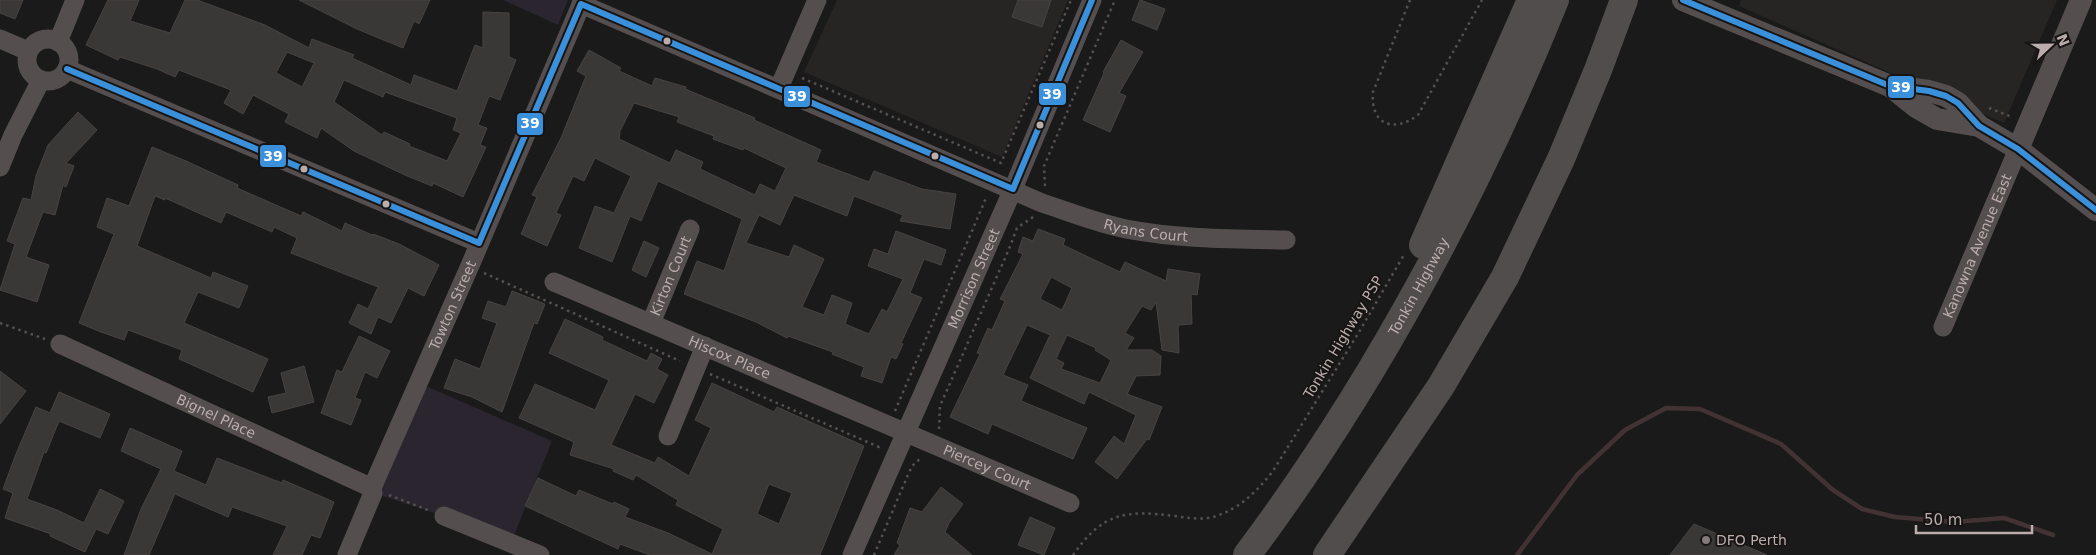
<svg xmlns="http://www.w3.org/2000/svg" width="2096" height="555" font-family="'DejaVu Sans',sans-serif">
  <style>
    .built { fill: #272524 }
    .green { fill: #2a252e }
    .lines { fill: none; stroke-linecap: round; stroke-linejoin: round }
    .stream { stroke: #433234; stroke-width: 4.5 }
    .building { fill: #3a3737; stroke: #474343; fill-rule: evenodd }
    .path { stroke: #555050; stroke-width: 2.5; stroke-dasharray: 2.5 4; stroke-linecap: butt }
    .minor { stroke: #544f4e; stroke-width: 19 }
    .tertiary { stroke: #544f4e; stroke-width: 22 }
    .motorway { stroke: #504d4c; stroke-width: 28 }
    .bus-1-casing { stroke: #171514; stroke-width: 10 }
    .bus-1 { stroke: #3a90db; stroke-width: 6 }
    .bus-dot { fill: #bbadac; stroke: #171514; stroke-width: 2 }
    .poi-dot { fill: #837a79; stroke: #171514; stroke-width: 2 }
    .labels { text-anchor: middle; stroke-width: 4; stroke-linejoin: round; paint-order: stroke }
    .street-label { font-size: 14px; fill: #bbadac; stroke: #171514 }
    .poi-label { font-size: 14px; fill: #bbadac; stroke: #171514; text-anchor: start }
    .line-badge { stroke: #171514; stroke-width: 2 }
    .badge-label { font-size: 14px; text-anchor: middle; font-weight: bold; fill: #fff }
  </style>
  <rect width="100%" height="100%" fill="#1b1a1a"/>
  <path class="built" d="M837 0H1068L1002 157 804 72Z
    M1741 0H2057L2004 123 1739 6Z"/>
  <path class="green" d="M503 0H568L558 25Z
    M419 383 552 441 511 543 444 516 373 493Z"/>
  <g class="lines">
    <path class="stream" d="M1517 555 1577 475 1625 430 1666 408 1700 409 1781 444 1833 490 1862 509 1895 517 1954 522 2004 518 2053 535"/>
  </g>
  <path class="building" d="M0 0H23L15 19 0 13Z
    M108 0H139L130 21 170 33 185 0H197L265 25 309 48 312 39 354 55 352 58 411 85 414 75 457 91 475 45 483 48V12L509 13V57L516 60 500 100 489 96 478 125 487 128 480 145 486 147 463 197 433 183 432 186 405 175 354 151 321 128 317 138 285 122 289 114 253 95 243 114 224 103 231 90 179 70 175 77 157 69 120 57 118 60 86 45ZM287 52 314 63 302 87 276 73ZM344 80 383 97 385 92 457 118 453 130 461 133 447 161 409 146 410 144 384 132 382 135 334 102Z
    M299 0H430L419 24 414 21 403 48 357 29Z
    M1018 0H1051L1042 27 1012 17Z
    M1140 0 1165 9 1157 30 1132 20Z
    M1121 40 1143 52 1119 93 1126 96 1110 132 1083 120 1104 73 1103 72Z
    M589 50 621 68 619 71 652 86 655 78 686 87 685 89 755 118 754 120 821 150 816 162 869 182 874 171 922 189 956 194 950 229 900 221 903 215 854 196 847 216 794 195 780 225 759 215 746 243 789 257 794 245 824 259 802 307 824 315 832 295 852 303 845 324 869 334 882 309 887 312 903 279 868 266 874 249 888 254 896 231 946 250 941 265 924 259 910 293 922 298 901 343 903 344 896 359 891 357 882 383 861 376 864 367 832 354 833 352 788 336 787 338 756 322 684 294 697 261 724 271 742 219 658 181 641 221 630 216 612 262 579 248 595 206 614 213 631 176 595 158 584 181 573 176 556 213 561 215 547 246 521 234 537 197 532 195 561 138 586 76 577 71ZM634 103 679 117 677 122 714 136 713 139 743 150 744 148 786 168 775 191 760 184 755 195 700 169 703 162 676 150 670 163 619 139 620 131Z
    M78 112 97 130 66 163 74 166 66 187 63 185 55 215 43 212 26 257 49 265 37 302 0 290 15 244 7 241 23 198 31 200 36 176 48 145Z
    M152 147 186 161 238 185 237 188 301 216 303 212 342 231 345 223 372 235 373 234 399 244 439 265 424 296 408 288 391 323 378 317 371 334 349 323 358 304 368 309 378 287 291 253 297 238 274 227 272 232 226 212 221 223 165 198V200L155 196 137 246 211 278 213 272 248 286 239 308 198 292 184 323 268 359 253 392 179 359 182 350 128 330 124 340 101 332 79 323 114 234 97 227 107 198 129 206Z
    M1038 229 1065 239 1063 245 1120 272 1125 262 1166 281 1168 269 1200 274 1197 295 1191 294 1192 324 1178 325 1179 353 1162 350 1156 302 1151 310 1142 306 1125 333 1134 338 1126 350H1152L1161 356 1160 375 1136 376 1127 394 1162 407 1149 440 1147 439 1117 479 1095 462 1114 436 1124 444 1136 415 1089 392 1084 404 1030 378 1050 335 1027 325 1003 375 1028 385 1021 401 1087 428 1073 459 992 424 988 434 950 417 980 354 977 353 988 328 992 330 1005 301 1000 299 1023 254 1018 252 1023 237 1033 241ZM1051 277 1072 288 1062 310 1040 299ZM1067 335 1096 348 1095 350 1111 360 1100 383 1061 369 1064 363 1056 359Z
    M644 241 659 248 646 277 632 270Z
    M512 291 545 304 537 324 534 323 502 412 472 397 444 388 455 359 480 369 497 323 482 318 488 301 506 307Z
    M565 319 603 337 602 340 647 361 651 353 662 359 657 369 668 375 654 403 635 394 611 445 655 463 658 457 689 476 711 428 695 420 712 383 774 412 777 407 864 446 820 555H650L620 544 618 549 525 506 538 478 576 496 579 490 613 504 614 502 629 509 625 517 668 533 712 554 723 529 676 505 678 500 636 475 633 480 613 471 614 469 570 455 574 442 519 418 535 384 595 410 609 380 549 353ZM769 484 792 493 779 524 757 514Z
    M359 336 390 351 377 378 365 372 355 398 361 400 351 425 321 413 337 370 342 372Z
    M304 366 314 402 272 413 268 397 286 393 281 373Z
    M0 371 26 391 0 424Z
    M59 392 110 414 100 438 59 421 46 453 44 452 27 499 57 510 84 523 100 489 124 501 108 534 96 529 85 552 50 536 51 534 5 518 13 493 3 489 16 454 36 407 50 413Z
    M130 428 182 451 174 471 206 485 217 458 282 483 283 480 334 502 320 538 311 535 302 555H273L287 526 232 507 228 517 175 494 149 555H124L141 509 161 469 121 451Z
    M941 487 963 504 949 523 945 532 972 555H894L900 545 897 543 910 508 922 512Z
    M1030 517 1055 528 1044 555 1018 545Z
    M1694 524 1767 555H1670Z"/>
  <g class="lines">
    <path class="path" d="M1410 0 1373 92C1370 124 1393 134 1418 115L1482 0
      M802 78 1001 163 1071 0
      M1989 108 2012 117
      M1045 186 1044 166 1115 0
      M484 273 680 361
      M0 323 45 339
      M710 374 879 447 880 445
      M895 411 986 198
      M939 429 940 406 1009 249 1017 228 1033 217
      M389 495 428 510
      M874 555 907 477 912 466 922 457
      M1073 555C1103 512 1126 510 1175 516 1188 518 1201 520 1213 517 1240 509 1256 492 1273 471L1359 332 1405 253"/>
    <g class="minor">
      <path id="s1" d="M581 4 1042 203C1070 212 1097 223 1126 229 1178 239 1233 239 1286 240"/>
      <path d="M0 39 28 51"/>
      <circle cx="48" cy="60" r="21"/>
      <path d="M58 42 75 0"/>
      <path d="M67 69 479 243"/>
      <path d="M779 88 817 0"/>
      <path d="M0 167 13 135 41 80"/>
      <path id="s2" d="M554 282 1070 503"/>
      <path id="s3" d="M651 323 690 229"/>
      <path id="s4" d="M1943 327 2018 149"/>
      <path id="s5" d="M60 344 372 488"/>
      <path d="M668 436 705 346"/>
      <path d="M444 516 540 555"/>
      <path id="s6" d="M347 555 373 493 372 488 472 261 583 0"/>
      <path id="s7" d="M852 555 1013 189 1092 0"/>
    </g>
    <path class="tertiary" d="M1683 0 1890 86 1929 91 1946 96 1958 103 1979 126 2018 149 2096 210
      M1890 86 1916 107 1937 119 1979 126
      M2018 149 2081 0"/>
    <g class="motorway">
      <path d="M1423 245 1531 0"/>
      <path id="s8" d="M1247 555C1372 388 1477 193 1555 0"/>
      <path d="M1327 555 1441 386 1505 277 1561 159 1598 70 1624 0"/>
    </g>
    <g class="bus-1-casing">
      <path id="bus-1" d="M1683 0 1890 86 1929 91 1946 96 1958 103 1979 126 2018 149 2096 210
        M581 4 1013 189
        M67 69 479 243
        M1013 189 1092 0
        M479 243 581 4"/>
    </g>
    <use href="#bus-1" class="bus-1"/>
  </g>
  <g class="bus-dot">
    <circle cx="667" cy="41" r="4.5"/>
    <circle cx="1040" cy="125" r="4.5"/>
    <circle cx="935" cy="156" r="4.5"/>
    <circle cx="304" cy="169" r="4.5"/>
    <circle cx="386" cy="204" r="4.5"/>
  </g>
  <circle class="poi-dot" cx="1706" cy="540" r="5"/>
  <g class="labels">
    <g class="street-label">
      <text dy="5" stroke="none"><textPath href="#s1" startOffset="610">Ryans Court</textPath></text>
      <text dy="5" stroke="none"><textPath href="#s4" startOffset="88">Kanowna Avenue East</textPath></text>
      <text dy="5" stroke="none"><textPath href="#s3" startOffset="51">Kirton Court</textPath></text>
      <text dy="5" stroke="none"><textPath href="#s7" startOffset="302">Morrison Street</textPath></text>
      <text dy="5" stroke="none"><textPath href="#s8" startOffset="319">Tonkin Highway</textPath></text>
      <text dy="5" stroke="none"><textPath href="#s6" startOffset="272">Towton Street</textPath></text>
      <text transform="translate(1343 337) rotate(-59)" y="5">Tonkin Highway PSP</text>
      <text dy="5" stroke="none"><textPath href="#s2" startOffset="191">Hiscox Place</textPath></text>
      <text dy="5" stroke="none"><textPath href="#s5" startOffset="172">Bignel Place</textPath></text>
      <text dy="5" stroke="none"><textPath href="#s2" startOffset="471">Piercey Court</textPath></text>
    </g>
    <g class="poi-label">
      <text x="1716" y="545">DFO Perth</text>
    </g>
  </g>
  <g class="line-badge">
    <rect x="1887" y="75" width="28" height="24" rx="5" fill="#3a90db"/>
    <rect x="1038" y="82" width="29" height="24" rx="5" fill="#3a90db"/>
    <rect x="783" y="85" width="28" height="23" rx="5" fill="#3a90db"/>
    <rect x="516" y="112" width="28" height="24" rx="5" fill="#3a90db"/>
    <rect x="259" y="144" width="28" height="24" rx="5" fill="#3a90db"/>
  </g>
  <g class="badge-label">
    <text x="1901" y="92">39</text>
    <text x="1052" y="99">39</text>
    <text x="797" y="101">39</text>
    <text x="530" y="128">39</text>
    <text x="273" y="161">39</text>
  </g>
  <g transform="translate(2051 45) rotate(68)" stroke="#171514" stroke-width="4" paint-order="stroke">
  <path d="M0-4L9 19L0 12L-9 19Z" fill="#bbadac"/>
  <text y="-8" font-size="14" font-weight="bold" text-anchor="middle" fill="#bbadac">N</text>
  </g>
  <path d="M1916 525v8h116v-8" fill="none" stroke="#bbadac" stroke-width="2.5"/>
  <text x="1924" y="525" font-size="15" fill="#bbadac" stroke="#171514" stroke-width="4" paint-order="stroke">50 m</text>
</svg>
